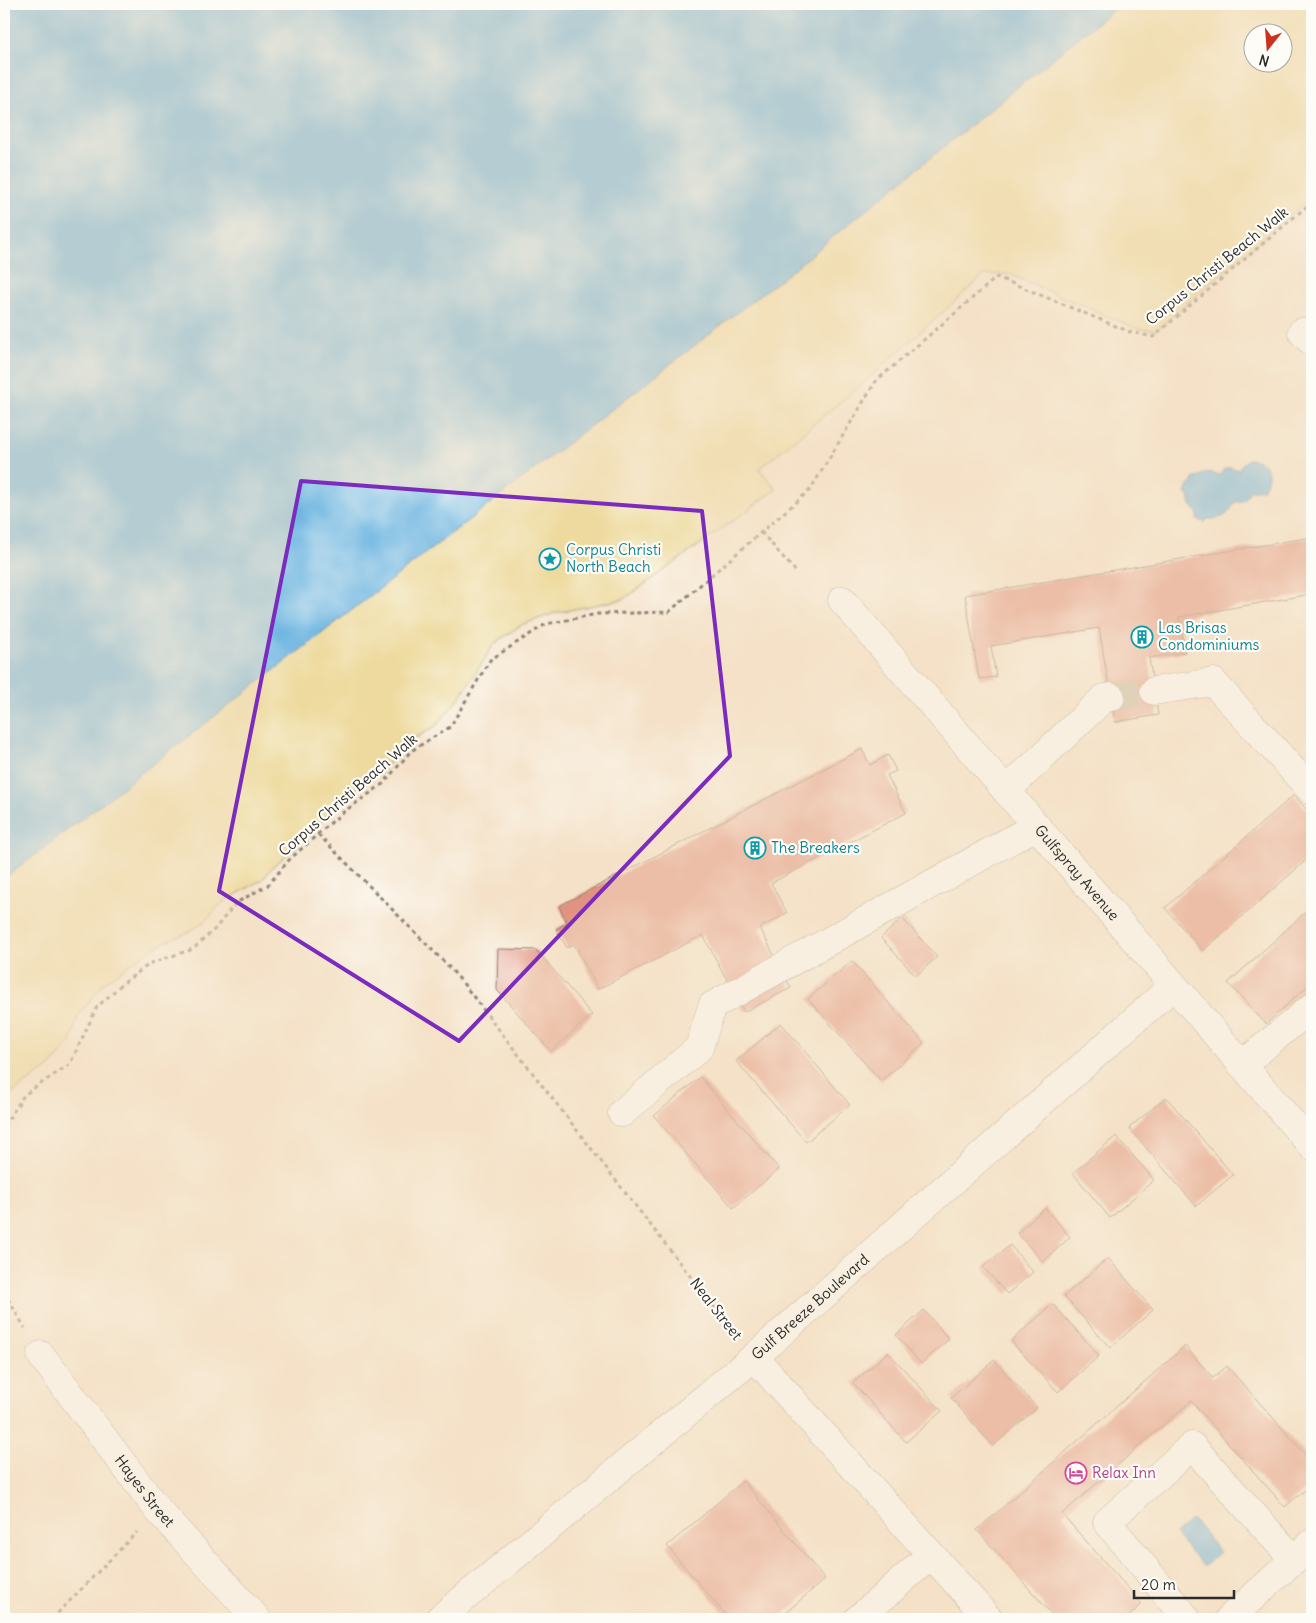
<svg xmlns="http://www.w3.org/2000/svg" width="1316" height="1623" font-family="Delius,sans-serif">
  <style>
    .sand { fill: #eeda9e; stroke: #8c8264; fill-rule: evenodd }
    .water { fill: #68b2e0; stroke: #4a6e86 }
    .building { fill: #e29280 }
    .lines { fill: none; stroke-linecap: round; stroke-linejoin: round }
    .minor-tunnel { stroke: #ccbda8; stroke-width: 28; stroke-dasharray: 28 14; stroke-linecap: butt }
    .minor-casing { stroke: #908679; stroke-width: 29 }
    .path { stroke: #908679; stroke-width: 3; stroke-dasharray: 4 4; stroke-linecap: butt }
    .minor { stroke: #fff; stroke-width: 28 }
    .marked { fill: none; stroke: #7b2cbf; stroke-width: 4; stroke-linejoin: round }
    .labels { text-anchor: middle; stroke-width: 4.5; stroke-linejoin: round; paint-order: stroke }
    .street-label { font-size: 15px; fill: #2b2b2b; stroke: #fdfcf7 }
    .culture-label { font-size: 15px; fill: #0d838f; stroke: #fdfcf7; text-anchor: start }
    .hotel-label { font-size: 15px; fill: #b23c85; stroke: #fdfcf7; text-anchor: start }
  </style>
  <rect width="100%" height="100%" fill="#fdfcf7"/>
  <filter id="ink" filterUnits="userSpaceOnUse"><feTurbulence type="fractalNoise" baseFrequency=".02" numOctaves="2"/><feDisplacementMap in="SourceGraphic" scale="10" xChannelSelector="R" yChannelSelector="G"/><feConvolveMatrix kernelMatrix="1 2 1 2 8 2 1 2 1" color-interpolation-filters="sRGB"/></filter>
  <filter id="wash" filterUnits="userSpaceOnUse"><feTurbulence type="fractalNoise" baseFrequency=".0096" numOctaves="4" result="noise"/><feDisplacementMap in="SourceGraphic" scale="20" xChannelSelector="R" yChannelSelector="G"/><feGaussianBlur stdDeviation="1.12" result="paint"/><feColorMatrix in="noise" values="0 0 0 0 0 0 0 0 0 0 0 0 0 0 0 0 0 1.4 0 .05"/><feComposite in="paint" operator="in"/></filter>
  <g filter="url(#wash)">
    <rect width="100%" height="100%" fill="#f4e1c7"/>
    <path class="sand" d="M1120 4H1312V196L1156 330 1139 329 1128 325 1009 274 984 275 868 379 759 469 777 489 624 599 555 613 521 625 494 644 460 697 436 726 412 740 398 750 383 770 343 799 295 848 274 865 263 879 223 902 205 921 189 932 168 940 141 956 103 984 78 1016 71 1042 50 1067 18 1089 4 1103V879L791 271ZM1254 32H1284V62H1254Z"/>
    <path class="water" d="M4 4H1120L791 271 4 879Z
      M1249 459C1268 460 1273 473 1263 489L1249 491C1247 499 1242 503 1234 502 1230 515 1221 520 1207 519L1205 522 1197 520 1198 513 1191 505 1189 496 1185 494 1188 485H1192L1193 479 1208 472 1221 475 1224 469 1230 467 1238 470 1243 463Z
      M1192 1519 1220 1552 1204 1567 1175 1534Z"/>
    <g id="blocks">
      <path class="building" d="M1312 537V594L1179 617 1185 652 1149 658 1158 715 1115 722 1099 628 991 646 996 677 979 679 965 595Z
        M862 749 870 765 888 755 896 771 887 775 906 813 771 883 787 913 760 928 791 988 744 1012 703 935 598 989 574 944 567 948 556 929 567 923 559 906Z
        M1294 795 1312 816V855L1203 951 1165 908Z
        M1312 906V982L1266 1024 1228 983Z
        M902 918 937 957 916 976 881 938Z
        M498 949 536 950 592 1015 551 1051 497 990Z
        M852 961 924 1043 881 1081 808 999Z
        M781 1023 850 1105 806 1142 736 1061Z
        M700 1077 779 1169 733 1208 654 1116Z
        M1166 1097 1233 1175 1196 1206 1129 1128Z
        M1116 1136 1154 1180 1110 1218 1073 1173Z
        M1045 1208 1070 1237 1043 1262 1017 1233Z
        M1010 1245 1033 1272 1007 1294 983 1267Z
        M1108 1258 1153 1310 1110 1348 1064 1296Z
        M1053 1304 1099 1356 1058 1392 1011 1341Z
        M924 1310 949 1339 921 1364 896 1335Z
        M1185 1346 1213 1378 1227 1366 1312 1462V1484L1285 1507 1191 1401 1062 1514 1142 1604 1126 1619H1056L977 1530Z
        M888 1352 942 1411 906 1442 853 1383Z
        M994 1360 1037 1408 993 1446 951 1398Z
        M743 1481 825 1579 778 1619H729L667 1546Z"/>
    </g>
  </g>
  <g filter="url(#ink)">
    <use href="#blocks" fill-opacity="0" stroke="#908679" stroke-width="1"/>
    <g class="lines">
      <path class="minor-tunnel" d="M1111 697 1154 691"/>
      <g class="minor-casing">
        <g id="minor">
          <path d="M1302 332 1312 342"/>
          <path id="s1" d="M842 600 1312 1146"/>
          <path d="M1154 691 1213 682 1312 791"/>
          <path d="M1006 791 1104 698 1111 697"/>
          <path d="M1242 1065 1312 1007"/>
          <path d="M622 1113 699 1048 712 1006 1036 826"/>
          <path id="s2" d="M41 1355 158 1510 257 1619"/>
          <path d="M754 1357 989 1619"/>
          <path id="s3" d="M439 1619 754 1357 1173 986"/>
          <path d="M858 1619 931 1555"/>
          <path d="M1187 1619 1107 1522 1192 1446 1294 1560"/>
          <path d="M1229 1619 1312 1543"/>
        </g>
      </g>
      <path class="path" d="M761 532 797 573
        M318 834 447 965 462 982 735 1334
        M4 1126 24 1095 70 1064 97 1007 122 984 151 963 193 949 214 930 236 903 268 885 289 860 318 834 342 813 383 784 411 751 450 727 490 660 546 624 598 614 669 612 810 490 876 381 997 277 1130 332 1153 337 1312 202
        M4 1292 25 1328
        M52 1619 137 1532"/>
      <use href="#minor" class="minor"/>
    </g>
  </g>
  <path d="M0 0H1316V1623H0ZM301 481 702 511 730 756 459 1041 219 891Z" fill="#f4e1c7" fill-opacity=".55" fill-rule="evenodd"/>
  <path class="marked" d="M301 481 702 511 730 756 459 1041 219 891Z"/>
  <defs>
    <g id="sight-ring" transform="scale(1.125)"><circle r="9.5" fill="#fdfcf7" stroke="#0f9aa8" stroke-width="1.5"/><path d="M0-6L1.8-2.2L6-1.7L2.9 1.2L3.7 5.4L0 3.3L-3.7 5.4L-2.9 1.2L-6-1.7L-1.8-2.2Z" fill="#0f9aa8"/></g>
    <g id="building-ring" transform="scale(1.125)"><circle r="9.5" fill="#fdfcf7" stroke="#0f9aa8" stroke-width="1.5"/><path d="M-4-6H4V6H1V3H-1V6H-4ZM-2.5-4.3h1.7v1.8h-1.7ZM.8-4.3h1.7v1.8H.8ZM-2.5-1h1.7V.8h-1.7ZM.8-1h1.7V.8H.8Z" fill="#0f9aa8"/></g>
    <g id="hotel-ring" transform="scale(1.125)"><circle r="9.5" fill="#fdfcf7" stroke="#d1479c" stroke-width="1.5"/><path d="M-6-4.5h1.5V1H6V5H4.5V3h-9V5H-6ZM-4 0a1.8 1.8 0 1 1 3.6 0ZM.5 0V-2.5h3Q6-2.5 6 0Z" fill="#d1479c"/></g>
  </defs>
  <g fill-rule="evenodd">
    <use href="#sight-ring" x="550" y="559"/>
    <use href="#building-ring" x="1142" y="637"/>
    <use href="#building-ring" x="755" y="848"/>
    <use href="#hotel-ring" x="1076" y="1473"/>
  </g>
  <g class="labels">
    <g class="street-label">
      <text transform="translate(1217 266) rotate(-39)" y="5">Corpus Christi Beach Walk</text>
      <text transform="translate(348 795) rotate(-41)" y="5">Corpus Christi Beach Walk</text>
      <text dy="5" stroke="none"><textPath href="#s1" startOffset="360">Gulfspray Avenue</textPath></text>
      <text dy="5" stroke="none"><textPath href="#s3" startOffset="485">Gulf Breeze Boulevard</textPath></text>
      <text transform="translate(716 1309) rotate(52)" y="5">Neal Street</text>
      <text dy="5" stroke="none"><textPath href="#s2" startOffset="171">Hayes Street</textPath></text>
    </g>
    <g class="culture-label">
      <text x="566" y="555">Corpus Christi<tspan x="566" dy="17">North Beach</tspan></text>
      <text x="1158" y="633">Las Brisas<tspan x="1158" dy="17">Condominiums</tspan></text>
      <text x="771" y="853">The Breakers</text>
    </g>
    <g class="hotel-label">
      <text x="1092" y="1478">Relax Inn</text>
    </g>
  </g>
  <rect width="1316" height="1623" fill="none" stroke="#fdfcf7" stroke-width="20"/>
  <g transform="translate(1268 48) rotate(197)"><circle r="24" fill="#fdfcf7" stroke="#a9a8a5"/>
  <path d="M0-4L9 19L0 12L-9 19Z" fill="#c8321e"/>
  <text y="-8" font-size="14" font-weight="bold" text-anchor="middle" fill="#2b2b2b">N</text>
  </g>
  <path d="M1134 1590v8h100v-8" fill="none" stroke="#2b2b2b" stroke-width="2.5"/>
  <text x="1141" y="1590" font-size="15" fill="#2b2b2b" stroke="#fdfcf7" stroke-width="4" paint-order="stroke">20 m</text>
</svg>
